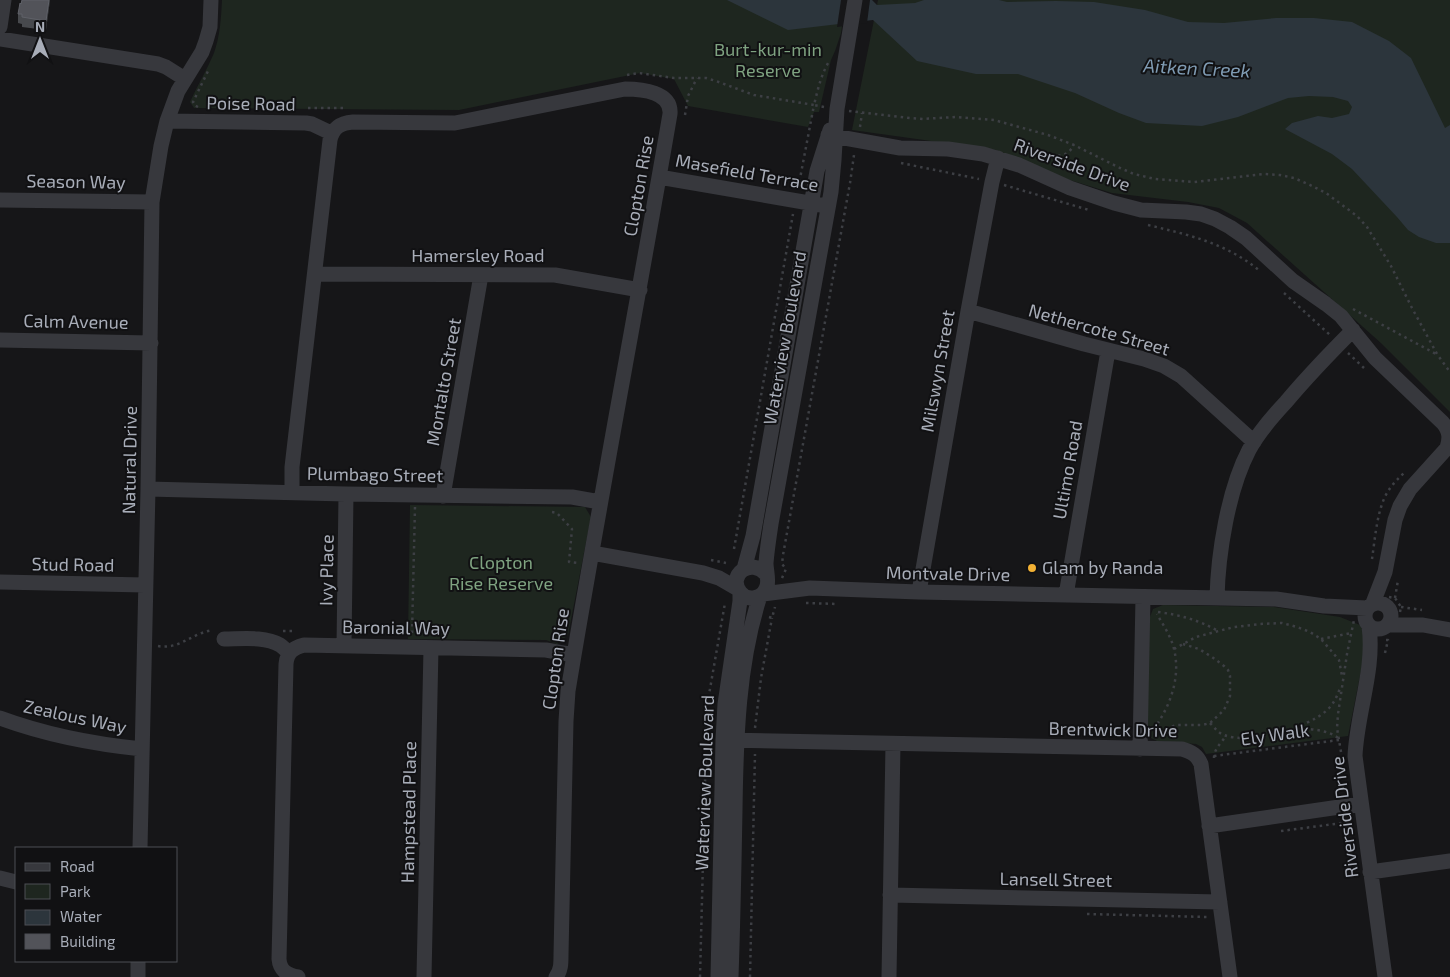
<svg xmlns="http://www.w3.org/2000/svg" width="1450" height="977" font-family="'Exo 2',sans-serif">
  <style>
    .green { fill: #1e261f }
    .water { fill: #2c353c }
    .pier { fill: #161618 }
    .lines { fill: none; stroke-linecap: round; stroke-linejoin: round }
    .path { stroke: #3d3f44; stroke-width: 2.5; stroke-dasharray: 2.5 4; stroke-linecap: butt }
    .minor { stroke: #37383d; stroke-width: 15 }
    .wall { fill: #47494d }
    .shaded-wall { fill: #2f3033 }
    .building { fill: #525359; stroke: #5f6168 }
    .poi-dot { fill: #f2b134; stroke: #111113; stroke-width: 2 }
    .labels { text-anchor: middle; stroke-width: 4; stroke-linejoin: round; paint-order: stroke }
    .park-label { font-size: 18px; fill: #7fa381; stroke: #111113 }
    .street-label { font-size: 18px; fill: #a8adb8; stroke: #111113 }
    .poi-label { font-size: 18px; fill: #a8adb8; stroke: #111113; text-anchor: start }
    .water-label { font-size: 19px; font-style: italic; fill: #7f9bb3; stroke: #111113 }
  </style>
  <rect width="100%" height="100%" fill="#161618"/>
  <path class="green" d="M222 0H846L841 33 835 51 831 60 819 112H814L808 127 688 106 674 79 640 73 459 110 194 108 190 102C197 86 207 70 214 53 220 36 221 19 222 0Z
    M878 0H1450V412L1382 344 1247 223 1219 208 1188 202 1112 193 1060 177 996 150 852 130Z
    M410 505 585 507 591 517 568 635 557 644 546 640 408 639Z
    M1163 605 1274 607 1340 617 1360 625 1364 630 1366 646 1348 736 1206 754 1202 747 1196 744 1157 741 1151 738 1148 732V622L1153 609Z"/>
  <path class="water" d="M727 0H872L877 5 915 3 924 0H999L1007 2 1056 1 1094 2 1145 10 1188 22 1224 23 1276 18H1314L1352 22 1389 41 1411 58 1445 128 1450 125V243H1436L1419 237 1408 230 1397 217 1352 169 1332 154 1285 129 1292 123 1318 116 1332 118 1349 114 1352 107 1348 101 1333 97 1309 96 1288 98 1238 117 1202 126 1146 123 1119 113 1075 93 1018 74H976L917 61 873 20 788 30Z"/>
  <path class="pier" d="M841 0H870L867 23 837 27Z"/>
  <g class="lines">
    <path class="path" d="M627 75 639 73 674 78H706L716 81 754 95 814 105 798 189
      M198 107 194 105 193 102 209 69
      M824 107 814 105C818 89 821 74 830 60
      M308 108H345
      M849 111 910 118 923 119 955 117 994 120 1048 135 1074 145 1120 168 1134 174 1155 179 1194 182 1264 174 1280 175 1294 178 1308 184 1326 193 1357 216 1367 227 1391 266 1412 308 1437 354 1450 372
      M685 115 688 96 697 78
      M860 127 862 113
      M1026 152C1046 147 1061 167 1074 145
      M901 163 979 179
      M1004 185 1089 210
      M1148 225C1189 235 1226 243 1260 271
      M1284 293 1330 335
      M1353 309 1436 354
      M1348 353 1364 368
      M552 512 557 513 572 529 569 562 578 563
      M734 549 793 214
      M1372 559C1375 539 1377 510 1387 493 1392 484 1399 478 1406 471
      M711 560 726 563
      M782 578 786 569 782 564 783 555 850 183 854 155
      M1389 597 1395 598 1401 607 1400 612
      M1395 598 1398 580
      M806 603 838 604
      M1401 607 1422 610
      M1158 612C1180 615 1199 620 1218 631
      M769 617 772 618 775 607
      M283 631H292
      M412 633 415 507
      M1321 639 1352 633
      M158 646C179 650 192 633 213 630
      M1174 649 1196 637 1234 627 1260 624 1282 623 1297 627 1310 632 1321 639 1339 660 1342 676
      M1385 653 1388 640H1386
      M1210 723C1215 728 1218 733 1224 735 1249 745 1307 728 1326 711 1333 705 1337 697 1340 688
      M755 728 761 678 772 618
      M1298 728C1311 729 1328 730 1338 738
      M1154 729C1170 706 1181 678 1174 649 1171 636 1163 625 1157 614
      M1154 734 1176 725H1202L1210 723 1224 710 1230 696V676L1228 670 1224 666 1212 657 1199 649 1183 644
      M1341 752 1337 728 1338 714 1347 654 1354 620
      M1214 756 1339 740
      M1214 758C1214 749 1221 743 1226 736
      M1281 831 1350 822
      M1087 914 1208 917
      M700 977 707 706 725 603
      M750 977 755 754"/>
    <path class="minor" d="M0 27 4 0
      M0 39 158 64 166 67 185 79
      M167 121 306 123 312 124 331 133
      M828 135 900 148 948 149 983 154 1019 165 1070 188 1114 203 1141 210 1186 212 1201 214 1215 219 1230 227 1246 238 1293 281 1326 304 1341 316 1375 358 1443 423C1450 432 1450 438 1447 448L1410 489 1400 506 1395 520 1385 572 1373 603
      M659 177 821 205
      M0 200 152 202
      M315 274 555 275 640 290
      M968 311 1084 344 1144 359 1164 366 1181 376 1254 442
      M0 340 151 343
      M148 489 346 494 572 497 600 502
      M292 492V467L330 140C333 127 341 123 353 122L455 123 625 89C642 89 672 92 670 114 637 306 600 498 568 691L566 721 561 955C561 964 561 970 556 977
      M443 496 481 275
      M592 553 703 573 719 578 738 589
      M744 569 753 536 817 171 830 130
      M766 574C751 557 727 575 740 592 747 602 764 599 767 586 769 580 766 570 766 563 767 550 769 537 771 524L831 192 834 160 837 109 855 0
      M0 582 145 585
      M919 592 968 311 992 182 998 158
      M763 594 810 588 919 592 1276 599 1324 606 1367 608
      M1066 595 1108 351
      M1217 598C1218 554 1228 490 1249 450 1258 433 1272 417 1286 402 1307 377 1330 353 1353 330
      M1365 616a13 13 0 1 1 26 0a13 13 0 1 1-26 0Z
      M1388 625H1423L1450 630
      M1369 626C1375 670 1357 712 1355 756L1385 977
      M224 639C241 639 265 636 280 645 283 647 286 650 289 653
      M344 646 346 494
      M0 718C46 735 93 744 142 749
      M723 740 1182 749C1192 752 1197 755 1201 764L1230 977
      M1140 749 1143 597
      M1209 826 1360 804
      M140 848 148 489 152 202 161 146 167 121 178 91 202 52 206 41 210 27 211 0
      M1370 872 1450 861
      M0 878 16 882
      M890 895 1220 902
      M138 977V961
      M298 977C287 975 280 971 279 959L286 664C287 652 293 648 304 645L546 650 574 655
      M424 977 431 648
      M718 977 723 740 725 704 740 601V592
      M731 977C733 921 734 866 735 810 736 738 738 664 760 596
      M889 977 893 744"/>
  </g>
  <path class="wall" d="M22 0H50L46 30 22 27V24L18 23V14Z"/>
  <path class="shaded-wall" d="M49 0H50L46 30V21Z"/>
  <path class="building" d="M22 0H49L46 21 22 17V14H18L20 3 21 4Z"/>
  <circle class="poi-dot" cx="1032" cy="568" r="5"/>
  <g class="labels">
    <g class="park-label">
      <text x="768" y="56">Burt-kur-min<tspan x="768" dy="21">Reserve</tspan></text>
      <text x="501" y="569">Clopton<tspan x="501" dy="21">Rise Reserve</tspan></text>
    </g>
    <g class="street-label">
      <text transform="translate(251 104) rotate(1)" y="6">Poise Road</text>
      <text transform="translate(1072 165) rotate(20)" y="6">Riverside Drive</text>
      <text transform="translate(747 173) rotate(10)" y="6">Masefield Terrace</text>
      <text transform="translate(76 182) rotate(1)" y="6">Season Way</text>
      <text transform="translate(639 186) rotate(-80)" y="6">Clopton Rise</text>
      <text x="478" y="262">Hamersley Road</text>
      <text transform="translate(76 322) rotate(1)" y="6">Calm Avenue</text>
      <text transform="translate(1099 330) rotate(16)" y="6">Nethercote Street</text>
      <text transform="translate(785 338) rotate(-80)" y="6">Waterview Boulevard</text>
      <text transform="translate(938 371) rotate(-80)" y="6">Milswyn Street</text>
      <text transform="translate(444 382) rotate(-80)" y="6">Montalto Street</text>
      <text transform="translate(130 460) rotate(-89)" y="6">Natural Drive</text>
      <text transform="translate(1068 470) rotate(-80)" y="6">Ultimo Road</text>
      <text transform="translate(375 475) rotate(1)" y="6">Plumbago Street</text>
      <text transform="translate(73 565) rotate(1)" y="6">Stud Road</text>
      <text transform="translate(327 570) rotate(-89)" y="6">Ivy Place</text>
      <text transform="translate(948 574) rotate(1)" y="6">Montvale Drive</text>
      <text transform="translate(396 628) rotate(1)" y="6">Baronial Way</text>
      <text transform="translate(556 659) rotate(-82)" y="6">Clopton Rise</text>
      <text transform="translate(75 717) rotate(12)" y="6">Zealous Way</text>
      <text transform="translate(1113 730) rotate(1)" y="6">Brentwick Drive</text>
      <text transform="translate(1275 735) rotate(-8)" y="6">Ely Walk</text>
      <text transform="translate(705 783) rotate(-88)" y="6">Waterview Boulevard</text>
      <text transform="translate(409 812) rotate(-89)" y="6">Hampstead Place</text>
      <text transform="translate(1345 817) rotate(-97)" y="6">Riverside Drive</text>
      <text transform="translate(1056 880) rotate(1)" y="6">Lansell Street</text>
    </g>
    <g class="poi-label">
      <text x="1042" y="574">Glam by Randa</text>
    </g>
    <g class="water-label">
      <text transform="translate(1197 68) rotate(3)" y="7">Aitken Creek</text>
    </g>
  </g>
  <rect x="15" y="847" width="162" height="115" fill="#111113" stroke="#4d4f55"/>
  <rect x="25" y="863" width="25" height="8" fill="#37383d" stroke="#4d4f55"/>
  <text x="60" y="872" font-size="15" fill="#a8adb8">Road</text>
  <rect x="25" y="884" width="25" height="15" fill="#1e261f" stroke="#4d4f55"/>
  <text x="60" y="897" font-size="15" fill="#a8adb8">Park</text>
  <rect x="25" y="910" width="25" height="15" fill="#2c353c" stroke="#4d4f55"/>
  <text x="60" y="922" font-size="15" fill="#a8adb8">Water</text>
  <rect x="25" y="934" width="25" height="15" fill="#525359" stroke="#4d4f55"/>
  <text x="60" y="947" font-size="15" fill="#a8adb8">Building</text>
  <g transform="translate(40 40)" stroke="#111113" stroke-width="4" paint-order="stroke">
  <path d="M0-4L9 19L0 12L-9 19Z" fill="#a8adb8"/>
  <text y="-8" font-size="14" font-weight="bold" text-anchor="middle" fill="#a8adb8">N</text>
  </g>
</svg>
